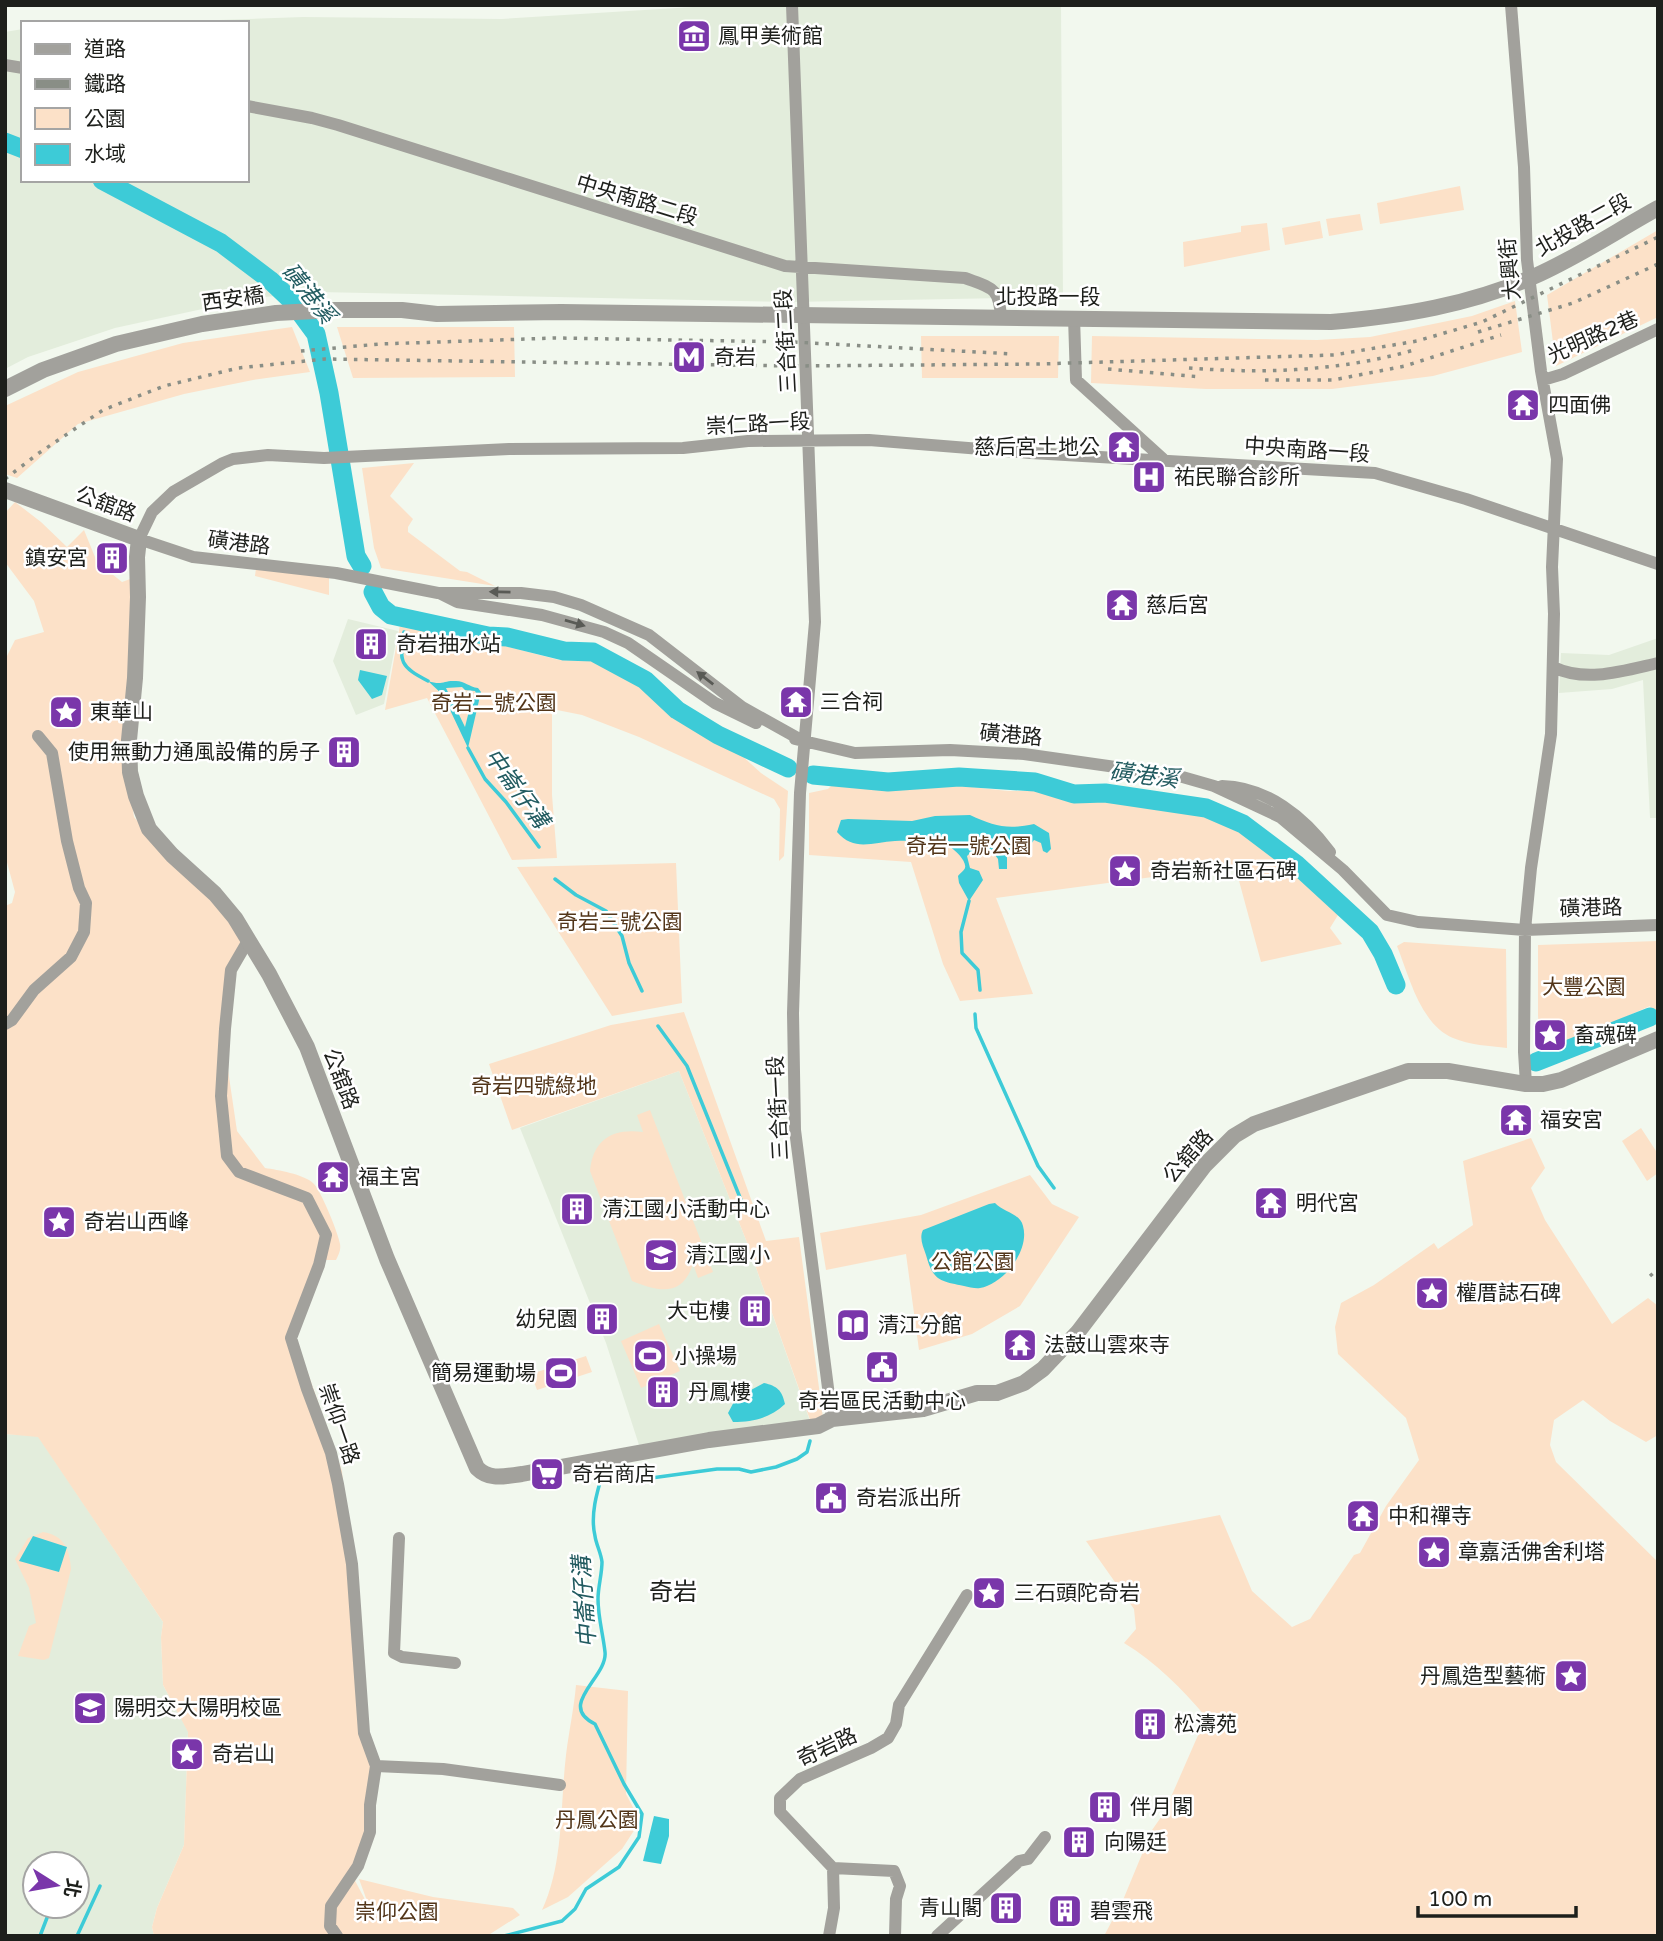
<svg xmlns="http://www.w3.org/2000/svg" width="1663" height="1941" font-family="'Varela Round','Noto Sans TC',sans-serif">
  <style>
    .built { fill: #e3eddc; fill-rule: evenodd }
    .green { fill: #fce1c8 }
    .water { fill: #3dcbd7; fill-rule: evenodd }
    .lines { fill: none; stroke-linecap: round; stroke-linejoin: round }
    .stream { stroke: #3dcbd7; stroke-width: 3.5 }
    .river { stroke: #3dcbd7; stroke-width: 19 }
    .minor { stroke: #a2a19c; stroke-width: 12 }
    .tertiary { stroke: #a2a19c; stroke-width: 16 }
    .rail { stroke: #898e86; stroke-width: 3.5; stroke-dasharray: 3.5 7; stroke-linecap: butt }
    .oneway { fill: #595a55 }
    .labels { text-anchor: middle; stroke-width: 5; stroke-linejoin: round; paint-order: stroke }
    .poi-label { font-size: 21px; fill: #1d1f1b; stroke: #fff; text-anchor: start }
    .street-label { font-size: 21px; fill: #1d1f1b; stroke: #fff }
    .park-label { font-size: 21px; fill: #523519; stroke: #fff }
    .water-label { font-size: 23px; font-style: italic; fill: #225b60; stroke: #fff }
    .quarter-label { font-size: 24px; fill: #1d1f1b; stroke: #fff }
  </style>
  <rect width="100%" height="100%" fill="#f2f8ee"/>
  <path class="built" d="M725 5H1061L1063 297 791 302 318 292 253 298 115 328 28 357 5 369V32L23 29V180H247V23H131L303 17 502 19Z
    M348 619 398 631 384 704 356 715 333 661Z
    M1658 638V818H1650L1643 680 1612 689 1559 693 1561 653 1609 655Z
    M679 1071 748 1245 810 1421 639 1445 606 1343 520 1128Z
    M5 1434 38 1436 163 1622 161 1637 163 1685 188 1731 184 1845 157 1908 152 1927 154 1936H5ZM35 1864H77V1906H35Z"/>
  <path class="green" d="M1460 186 1464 210 1380 224 1377 203Z
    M1360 214 1363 230 1329 236 1326 219Z
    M1320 221 1323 238 1285 245 1282 228Z
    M1267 223 1270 250 1184 267 1183 242 1241 232V226Z
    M1658 230V317L1556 366 1547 295Z
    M1515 301 1522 352 1433 376 1332 389H1206L1091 383 1092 336 1317 340 1370 337 1472 316Z
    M292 327 310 372 253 380 184 394 78 424 17 478 5 474V406L78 372 183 343Z
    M337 327H514L515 377 353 378Z
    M921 336H1059L1058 378H922Z
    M414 463 390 496 413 519 408 527V532L460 571 467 572 495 586 381 568 374 548 362 468Z
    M15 502 41 522 67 547 84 530 97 562 122 582 133 578 126 761 134 817 170 860 214 899 241 935 246 951 234 969 228 1070 237 1131 265 1168C278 1170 303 1174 313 1183 320 1188 339 1235 340 1244 341 1250 339 1254 336 1260H323L294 1333 342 1471 358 1642 363 1742 376 1766 366 1828 352 1875 370 1909 359 1879 433 1897 513 1908 520 1915 487 1936H154L152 1927 157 1908 184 1845 188 1732 163 1685 161 1637 163 1622 38 1437 5 1434V906L12 903 15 892 5 855V660L15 640 44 632 34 601 5 562V513Z
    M256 568 329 578V595L255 576Z
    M401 619 559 660 593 661 639 685 675 712 691 715 708 725 761 773 788 791 784 856 779 861 780 809 774 799 639 737 582 715 552 709V795L557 858 512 860 427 698 385 710Z
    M832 785 898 789 932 785H953L1008 791H1035L1062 799 1097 798 1201 811 1242 830 1276 856 1338 915 1330 928 1342 944 1261 962 1235 866 996 898 1033 994 960 1001 943 964 911 862 809 855V793L828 789Z
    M676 863 682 1003 612 1016 517 867Z
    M1658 941V1024L1650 1006 1542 1054 1538 1016V945Z
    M1404 942 1506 949 1507 1048C1490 1046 1469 1045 1453 1038 1420 1024 1409 976 1397 946Z
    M684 1012 766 1241 799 1237 823 1418 810 1420 748 1245 679 1071 512 1130 489 1064 611 1025Z
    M650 1110 713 1272 698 1278 693 1264C682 1297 660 1292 632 1281L590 1171C593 1139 613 1128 643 1132L637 1115Z
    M1641 1128 1658 1154V1173L1647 1181 1622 1141Z
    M1531 1138 1545 1168 1531 1188 1545 1220 1612 1324 1648 1298 1658 1306V1435L1646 1442 1610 1421 1583 1400 1554 1420 1550 1445 1556 1462 1658 1562V1936H1104L1123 1900 1152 1830 1164 1813 1206 1717C1182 1689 1156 1662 1124 1643L1136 1629 1134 1609 1086 1541 1220 1515 1252 1591 1292 1627 1310 1619 1354 1555 1360 1553 1386 1506 1419 1460 1406 1418 1338 1354 1335 1327 1341 1303 1374 1285 1434 1243 1438 1249 1473 1225 1463 1161Z
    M1030 1175 1052 1204 1079 1217 1020 1306 972 1334 919 1350 906 1254 826 1270 820 1233 921 1215Z
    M659 1324 680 1371 641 1388 621 1341Z
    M586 1356 592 1372 537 1390 531 1374Z
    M43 1532C64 1535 70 1550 71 1569L49 1658 44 1660 18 1656 29 1626 36 1623 29 1588 15 1559 28 1538Z
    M576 1685 628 1691 626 1794 636 1813 635 1829 622 1849 568 1897 542 1910C564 1863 560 1806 566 1755 569 1731 574 1708 576 1685Z"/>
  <path class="water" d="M360 670 387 676 382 695 372 699 358 680Z
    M428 681C443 686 443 680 456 681 465 681 469 687 478 688L481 692 468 748 443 695ZM462 687 465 690 475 691 477 695 471 703 465 727 446 688Z
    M970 815C994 826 1007 830 1034 824L1049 833 1051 849 1047 853 1043 851 1041 843 1034 840 1023 855 1011 853 1007 855V869H999L998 859 995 855H986L982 847 978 846 967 856 970 868 979 871 983 880 969 901 959 883 958 876C960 873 964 871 965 868 967 861 955 850 950 847 933 842 913 840 895 841 873 842 854 852 837 832L841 820 848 819 912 821 935 816Z
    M989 1204 995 1203C1003 1212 1020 1213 1023 1226 1030 1250 1004 1284 980 1288 976 1289 969 1287 964 1286 940 1281 933 1281 926 1255 923 1246 919 1238 923 1230Z
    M764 1383C777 1386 782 1390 785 1404 770 1418 754 1422 733 1422L728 1413 736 1398Z
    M33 1536 67 1547 59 1572 19 1561Z
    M654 1816 669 1819V1836L661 1864 643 1861Z"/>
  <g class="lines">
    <path class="stream" d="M404 632C398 662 401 667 428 681
      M468 748 485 779 506 802 539 847
      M555 879 576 895 606 911 622 936 629 963 642 991
      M969 901 961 932 962 953 978 970 980 990
      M975 1014 976 1028 1038 1166 1054 1188
      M658 1026 687 1066 743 1205
      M40 1936 50 1910
      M77 1936 100 1886
      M504 1936 562 1921 575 1909 586 1889 619 1867 639 1837 642 1814 624 1784 595 1724C556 1705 608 1677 605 1652 603 1634 598 1617 598 1599 598 1587 602 1574 602 1562 601 1553 596 1544 595 1536 590 1515 597 1492 603 1472L622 1467 628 1469 632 1475 644 1479 717 1469H739L751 1472 776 1467 797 1459 807 1452 810 1441"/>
    <path class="river" d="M5 142 23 149
      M102 180 221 243 270 280 291 300 316 334 329 393 356 556 362 566
      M373 592 381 607 391 615 488 636 507 637 564 651 593 652 645 680 677 710 718 735 788 768
      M813 775 888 782 959 777 1035 782 1074 794 1105 793 1206 808 1243 824 1296 864 1370 932 1383 954 1396 985
      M1536 1062 1650 1017"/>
    <path class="minor" d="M792 5 815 622 800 793 793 1013 795 1130 832 1419
      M1511 5 1524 167 1527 260 1541 371 1557 459 1552 567 1554 614 1551 734 1531 868 1525 930 1524 1052 1526 1084
      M5 65 23 68
      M247 106 312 118 338 125 785 266 965 278C992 288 999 287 1001 317
      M1074 317 1076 380 1163 459
      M1543 380 1563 374 1658 329
      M441 594 457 602 542 615 604 632 628 643 715 703 756 723
      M1553 667C1586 683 1623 671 1658 663
      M795 739 855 753 950 750 1024 754 1179 776 1214 786 1280 817 1343 870 1387 915 1418 922 1525 930 1658 925
      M803 741 742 707 649 635 581 605 554 597 521 593H438L336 573 193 557 139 539 152 512 173 492 223 463 233 459 268 455 324 458 509 449 683 448 748 441 869 440 1031 453 1375 473 1466 499 1658 564
      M1222 786C1267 787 1304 817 1330 852
      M249 939 231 970 225 1029 221 1096 227 1156 239 1172 307 1198 326 1235 319 1265 291 1338 307 1389 331 1453 338 1484 352 1564 364 1733 376 1766 370 1805V1832L358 1866 331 1906 330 1926 337 1936
      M5 1024 12 1020 34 990 71 957 84 932 86 903 79 888 67 841 52 753 38 736
      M399 1538 394 1653 402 1657 455 1663
      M376 1766 443 1769 560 1785
      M833 1868 894 1871 900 1886 896 1899 895 1936
      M829 1936 834 1908 833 1868 780 1812V1798L800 1779 871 1748 888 1738 896 1724 899 1705 967 1595
      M937 1936 1019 1861 1028 1859 1045 1837"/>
    <path class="tertiary" d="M5 389 43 370 116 344 202 324 276 313 335 310H402L437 314 561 312 1331 322C1402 316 1470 305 1535 276 1578 257 1618 230 1658 208
      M5 490 139 539 137 557 138 597 135 678 129 740 130 772 136 796 149 829 172 855 215 894 235 918 269 974 307 1047 387 1259 477 1468C490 1481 505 1476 522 1474L709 1440 818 1426 832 1419 923 1409 977 1393H997L1024 1383 1043 1369 1078 1332 1205 1165 1234 1136 1254 1124 1408 1071H1448L1526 1084H1543L1561 1080 1658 1039"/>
    <path class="rail" d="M1478 332 1573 303 1658 264
      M301 351 380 344 556 338 793 342 1014 354
      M1189 368C1264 374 1341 371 1414 350
      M1108 369 1202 377
      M1265 380H1333L1405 366 1501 335
      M5 479 39 453 103 410 164 386 238 368 325 359 793 366 1039 364 1334 355 1417 341 1482 322 1658 237
      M1650 1276 1658 1269"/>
  </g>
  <defs><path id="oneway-solid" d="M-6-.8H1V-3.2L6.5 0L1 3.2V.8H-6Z" transform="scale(1.75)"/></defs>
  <g class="oneway">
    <use href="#oneway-solid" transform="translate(500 592) rotate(-179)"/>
    <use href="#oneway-solid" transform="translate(575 623) rotate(16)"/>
    <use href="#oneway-solid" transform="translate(705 678) rotate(-142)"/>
  </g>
  <defs>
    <g id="museum-square" transform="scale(1.75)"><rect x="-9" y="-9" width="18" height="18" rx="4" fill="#7a36aa" stroke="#fff"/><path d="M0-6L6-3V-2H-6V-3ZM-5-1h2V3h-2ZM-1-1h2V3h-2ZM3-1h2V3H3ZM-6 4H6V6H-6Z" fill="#fff"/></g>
    <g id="metro-square" transform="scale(1.75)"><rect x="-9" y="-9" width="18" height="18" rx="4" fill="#7a36aa" stroke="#fff"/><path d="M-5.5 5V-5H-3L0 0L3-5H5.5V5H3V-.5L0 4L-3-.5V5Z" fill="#fff"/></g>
    <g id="temple-square" transform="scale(1.75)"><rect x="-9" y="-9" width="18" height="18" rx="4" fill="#7a36aa" stroke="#fff"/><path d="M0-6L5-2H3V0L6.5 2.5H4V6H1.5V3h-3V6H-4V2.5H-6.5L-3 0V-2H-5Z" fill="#fff"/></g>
    <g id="hospital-square" transform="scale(1.75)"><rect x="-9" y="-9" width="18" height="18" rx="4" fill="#7a36aa" stroke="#fff"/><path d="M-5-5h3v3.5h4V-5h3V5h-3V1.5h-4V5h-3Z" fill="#fff"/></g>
    <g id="building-square" transform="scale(1.75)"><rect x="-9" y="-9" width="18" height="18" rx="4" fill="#7a36aa" stroke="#fff"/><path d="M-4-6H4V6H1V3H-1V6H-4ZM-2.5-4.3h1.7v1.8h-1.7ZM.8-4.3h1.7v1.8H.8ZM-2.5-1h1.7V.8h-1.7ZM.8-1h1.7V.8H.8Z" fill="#fff"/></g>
    <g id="sight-square" transform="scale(1.75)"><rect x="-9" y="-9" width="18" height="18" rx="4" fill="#7a36aa" stroke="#fff"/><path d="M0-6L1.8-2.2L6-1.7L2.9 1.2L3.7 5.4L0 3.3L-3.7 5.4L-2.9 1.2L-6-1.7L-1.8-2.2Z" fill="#fff"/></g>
    <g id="school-square" transform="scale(1.75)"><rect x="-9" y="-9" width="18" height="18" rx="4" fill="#7a36aa" stroke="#fff"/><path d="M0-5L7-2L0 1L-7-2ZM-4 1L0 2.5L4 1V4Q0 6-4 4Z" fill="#fff"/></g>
    <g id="library-square" transform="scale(1.75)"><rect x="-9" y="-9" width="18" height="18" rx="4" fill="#7a36aa" stroke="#fff"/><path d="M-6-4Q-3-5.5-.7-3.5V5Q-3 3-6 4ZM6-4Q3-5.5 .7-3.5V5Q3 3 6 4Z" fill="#fff"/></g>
    <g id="stadium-square" transform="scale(1.75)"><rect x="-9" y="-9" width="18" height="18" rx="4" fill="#7a36aa" stroke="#fff"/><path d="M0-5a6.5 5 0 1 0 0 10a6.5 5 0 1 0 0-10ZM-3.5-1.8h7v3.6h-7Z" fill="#fff"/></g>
    <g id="civic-square" transform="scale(1.75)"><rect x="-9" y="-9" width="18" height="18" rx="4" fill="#7a36aa" stroke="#fff"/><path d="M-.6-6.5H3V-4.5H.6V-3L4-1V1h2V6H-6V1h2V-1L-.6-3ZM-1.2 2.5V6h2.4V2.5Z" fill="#fff"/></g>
    <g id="supermarket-square" transform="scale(1.75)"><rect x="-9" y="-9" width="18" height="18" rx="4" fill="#7a36aa" stroke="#fff"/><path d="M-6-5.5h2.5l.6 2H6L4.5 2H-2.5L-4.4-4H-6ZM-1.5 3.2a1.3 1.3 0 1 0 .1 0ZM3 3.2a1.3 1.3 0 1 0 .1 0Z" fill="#fff"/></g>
    <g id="university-square" transform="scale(1.75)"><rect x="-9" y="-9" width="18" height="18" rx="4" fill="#7a36aa" stroke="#fff"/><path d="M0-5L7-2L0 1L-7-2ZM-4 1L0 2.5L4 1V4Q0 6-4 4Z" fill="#fff"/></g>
  </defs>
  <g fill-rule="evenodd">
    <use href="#museum-square" x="694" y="36"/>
    <use href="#metro-square" x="689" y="357"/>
    <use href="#temple-square" x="1523" y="405"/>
    <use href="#temple-square" x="1124" y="447"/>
    <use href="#hospital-square" x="1149" y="477"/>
    <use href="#building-square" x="112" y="558"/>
    <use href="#temple-square" x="1122" y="605"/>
    <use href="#building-square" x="371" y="644"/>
    <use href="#temple-square" x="796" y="702"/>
    <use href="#sight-square" x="66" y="712"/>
    <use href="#building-square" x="344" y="752"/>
    <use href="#sight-square" x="1125" y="871"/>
    <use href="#sight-square" x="1550" y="1035"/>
    <use href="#temple-square" x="1516" y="1120"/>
    <use href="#temple-square" x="333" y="1177"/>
    <use href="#temple-square" x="1271" y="1203"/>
    <use href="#building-square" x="577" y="1209"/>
    <use href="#sight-square" x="59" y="1222"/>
    <use href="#school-square" x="661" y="1255"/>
    <use href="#sight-square" x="1432" y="1293"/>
    <use href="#building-square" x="755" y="1311"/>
    <use href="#building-square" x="602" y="1319"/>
    <use href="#library-square" x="853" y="1325"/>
    <use href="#temple-square" x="1020" y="1345"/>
    <use href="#stadium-square" x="650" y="1356"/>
    <use href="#civic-square" x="882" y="1367"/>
    <use href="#stadium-square" x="561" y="1373"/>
    <use href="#building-square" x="663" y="1392"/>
    <use href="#supermarket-square" x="547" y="1474"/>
    <use href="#civic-square" x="831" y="1498"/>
    <use href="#temple-square" x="1363" y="1516"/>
    <use href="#sight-square" x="1434" y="1552"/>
    <use href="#sight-square" x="989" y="1593"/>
    <use href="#sight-square" x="1571" y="1676"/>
    <use href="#university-square" x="90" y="1708"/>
    <use href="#building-square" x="1150" y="1724"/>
    <use href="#sight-square" x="187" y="1754"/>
    <use href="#building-square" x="1105" y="1807"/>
    <use href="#building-square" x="1079" y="1842"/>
    <use href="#building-square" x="1006" y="1908"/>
    <use href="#building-square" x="1065" y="1911"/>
  </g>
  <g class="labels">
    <g class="poi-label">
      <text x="718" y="43">鳳甲美術館</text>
      <text x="714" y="364">奇岩</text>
      <text x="1548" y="412">四面佛</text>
      <text x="1100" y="454" text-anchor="end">慈后宮土地公</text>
      <text x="1174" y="484">祐民聯合診所</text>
      <text x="88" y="565" text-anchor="end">鎮安宮</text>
      <text x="1146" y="612">慈后宮</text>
      <text x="396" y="651">奇岩抽水站</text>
      <text x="820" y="709">三合祠</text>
      <text x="90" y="719">東華山</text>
      <text x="320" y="759" text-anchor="end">使用無動力通風設備的房子</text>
      <text x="1150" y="878">奇岩新社區石碑</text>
      <text x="1574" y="1042">畜魂碑</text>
      <text x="1540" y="1127">福安宮</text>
      <text x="358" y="1184">福主宮</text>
      <text x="1296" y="1210">明代宮</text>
      <text x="602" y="1216">清江國小活動中心</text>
      <text x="84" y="1229">奇岩山西峰</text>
      <text x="686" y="1262">清江國小</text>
      <text x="1456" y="1300">權厝誌石碑</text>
      <text x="730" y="1318" text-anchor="end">大屯樓</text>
      <text x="578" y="1326" text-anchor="end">幼兒園</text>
      <text x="878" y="1332">清江分館</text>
      <text x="1044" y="1352">法鼓山雲來寺</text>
      <text x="674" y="1363">小操場</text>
      <text x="536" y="1380" text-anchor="end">簡易運動場</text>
      <text x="688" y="1399">丹鳳樓</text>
      <text x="882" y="1408" text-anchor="middle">奇岩區民活動中心</text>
      <text x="572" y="1481">奇岩商店</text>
      <text x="856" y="1505">奇岩派出所</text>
      <text x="1388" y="1523">中和禪寺</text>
      <text x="1458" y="1559">章嘉活佛舍利塔</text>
      <text x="1014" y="1600">三石頭陀奇岩</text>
      <text x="1546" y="1683" text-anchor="end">丹鳳造型藝術</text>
      <text x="114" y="1715">陽明交大陽明校區</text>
      <text x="1174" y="1731">松濤苑</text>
      <text x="212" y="1761">奇岩山</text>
      <text x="1130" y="1814">伴月閣</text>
      <text x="1104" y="1849">向陽廷</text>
      <text x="982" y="1915" text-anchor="end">青山閣</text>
      <text x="1090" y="1918">碧雲飛</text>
    </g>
    <g class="street-label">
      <text transform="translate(637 200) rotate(17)" y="7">中央南路二段</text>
      <text transform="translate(1583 225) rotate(-29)" y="7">北投路二段</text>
      <text transform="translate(1510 269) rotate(-95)" y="7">大興街</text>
      <text x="1048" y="304">北投路一段</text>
      <text transform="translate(233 299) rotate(-8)" y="7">西安橋</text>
      <text transform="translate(1593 337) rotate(-24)" y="7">光明路2巷</text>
      <text transform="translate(786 341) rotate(-93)" y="7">三合街二段</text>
      <text transform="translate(758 424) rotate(-3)" y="7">崇仁路一段</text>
      <text transform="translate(1307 450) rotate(4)" y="7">中央南路一段</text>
      <text transform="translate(106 504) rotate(21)" y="7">公舘路</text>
      <text transform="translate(239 543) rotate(7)" y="7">磺港路</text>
      <text transform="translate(1011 735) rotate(5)" y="7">磺港路</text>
      <text transform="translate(1591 908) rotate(-2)" y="7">磺港路</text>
      <text transform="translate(341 1079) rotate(69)" y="7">公舘路</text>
      <text transform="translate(778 1108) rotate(-93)" y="7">三合街一段</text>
      <text transform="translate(1188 1156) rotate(-49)" y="7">公舘路</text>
      <text transform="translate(339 1424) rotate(71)" y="7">崇仰一路</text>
      <text transform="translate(827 1747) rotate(-25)" y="7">奇岩路</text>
    </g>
    <g class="park-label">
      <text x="494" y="710">奇岩二號公園</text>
      <text x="969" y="853">奇岩一號公園</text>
      <text x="620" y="929">奇岩三號公園</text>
      <text x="1584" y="994">大豐公園</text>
      <text x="534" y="1093">奇岩四號綠地</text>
      <text x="973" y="1269">公館公園</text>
      <text x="597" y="1827">丹鳳公園</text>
      <text x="397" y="1919">崇仰公園</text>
    </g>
    <g class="water-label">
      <text transform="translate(309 293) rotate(51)" y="8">磺港溪</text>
      <text transform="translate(1144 775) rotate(7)" y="8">磺港溪</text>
      <text transform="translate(517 788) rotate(54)" y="8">中崙仔溝</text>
      <text transform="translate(584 1602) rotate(-94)" y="8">中崙仔溝</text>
    </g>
    <g class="quarter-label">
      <text x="673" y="1600">奇岩</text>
    </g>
  </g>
  <rect width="1663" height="1941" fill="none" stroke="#1d1f1b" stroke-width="14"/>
  <rect x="21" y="21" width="228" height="161" fill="#ffffff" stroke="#a5a5a4" stroke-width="2"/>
  <rect x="35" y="44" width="35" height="10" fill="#a2a19c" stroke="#a5a5a4" stroke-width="2"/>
  <text x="84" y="56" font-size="21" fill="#1d1f1b">道路</text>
  <rect x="35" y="79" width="35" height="10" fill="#898e86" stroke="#a5a5a4" stroke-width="2"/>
  <text x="84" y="91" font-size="21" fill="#1d1f1b">鐵路</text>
  <rect x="35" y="108" width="35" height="21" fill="#fce1c8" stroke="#a5a5a4" stroke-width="2"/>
  <text x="84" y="126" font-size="21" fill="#1d1f1b">公園</text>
  <rect x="35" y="144" width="35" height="21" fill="#3dcbd7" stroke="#a5a5a4" stroke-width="2"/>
  <text x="84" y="161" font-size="21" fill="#1d1f1b">水域</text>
  <g transform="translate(56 1885) rotate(101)"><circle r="33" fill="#ffffff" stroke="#a5a5a4" stroke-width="2"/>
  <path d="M0-5L12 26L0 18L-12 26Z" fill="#7a36aa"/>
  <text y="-10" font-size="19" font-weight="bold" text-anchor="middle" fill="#1d1f1b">北</text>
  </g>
  <path d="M1418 1906v10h158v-10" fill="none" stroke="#1d1f1b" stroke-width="3.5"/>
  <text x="1428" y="1906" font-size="21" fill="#1d1f1b" stroke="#ffffff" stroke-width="5" paint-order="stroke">100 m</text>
</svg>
